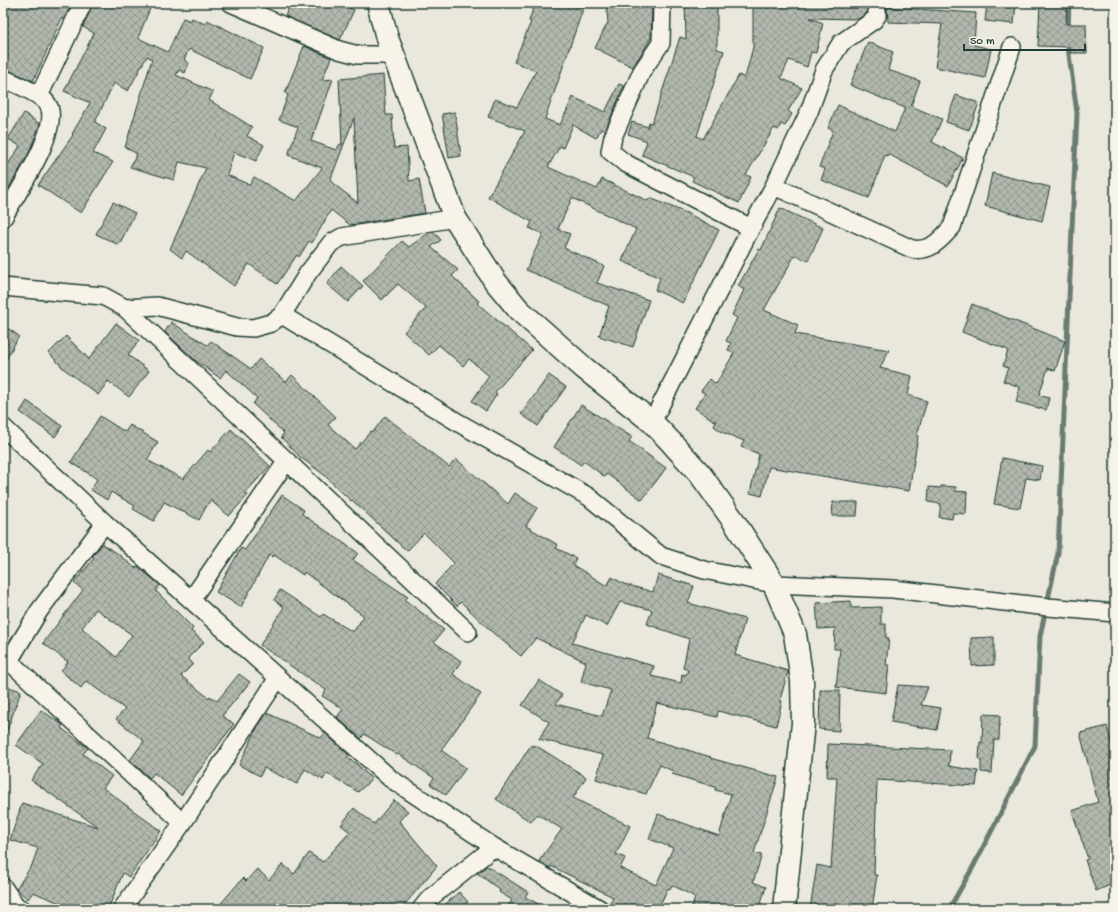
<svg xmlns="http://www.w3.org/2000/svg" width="1118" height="912" font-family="'Gochi Hand',sans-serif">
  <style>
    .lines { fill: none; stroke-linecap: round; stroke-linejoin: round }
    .stream { stroke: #6a7c72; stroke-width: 5 }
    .building { fill: url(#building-cross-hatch); stroke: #1f3d34; fill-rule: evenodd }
    .minor-casing { stroke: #1f3d34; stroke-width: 20 }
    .major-casing { stroke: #1f3d34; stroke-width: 25 }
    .minor { stroke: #f7f3e8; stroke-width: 17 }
    .major { stroke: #f7f3e8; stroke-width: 22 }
  </style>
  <defs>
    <pattern id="building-cross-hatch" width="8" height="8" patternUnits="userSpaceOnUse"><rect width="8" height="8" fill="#b2b8ae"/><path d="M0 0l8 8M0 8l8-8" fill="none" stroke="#90978e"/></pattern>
  </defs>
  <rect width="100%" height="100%" fill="#eae8dd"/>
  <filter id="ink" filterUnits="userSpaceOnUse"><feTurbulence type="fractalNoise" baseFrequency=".025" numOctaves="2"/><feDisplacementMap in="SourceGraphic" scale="8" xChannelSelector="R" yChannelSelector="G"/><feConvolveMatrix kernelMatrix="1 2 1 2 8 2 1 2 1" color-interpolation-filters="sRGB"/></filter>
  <g filter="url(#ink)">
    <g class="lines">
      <path class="stream" d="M1068 30 1069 3
        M949 909 973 867 1035 746 1040 636 1058 553 1077 113 1067 40"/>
    </g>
    <path class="building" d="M6 3H72L64 19 62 18 33 81 3 68V10Z
      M93 3H143L151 6 138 38 168 52 183 18 191 21 192 18 205 24 207 20 264 48 250 79 189 49 184 60 189 63 185 73 179 70 176 75 213 92 209 100 252 127 247 136 264 145 256 161 234 152 227 175 250 185 254 177 296 201 322 168 288 155 298 127 279 120 288 95 285 93 304 46 331 58 322 80 333 79 311 141 336 150 340 144 342 145 339 79 383 75 386 115H392L394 148 407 147 409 181 419 179 425 213 350 225 331 210 312 243 309 241 299 257 297 255 277 284 249 264 234 286 186 251 182 258 170 249 206 168 179 162 174 180 130 167 137 154 125 147 152 59 147 56 128 91 114 83 95 122 106 129 93 153 113 162 81 213 38 185 73 135 72 134 90 103 64 91 94 33 83 27ZM354 118 358 203 330 181Z
      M291 3H338L354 10 340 40 285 16Z
      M535 3H585L545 119 560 125 573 97 605 112 619 84 624 86 605 131 601 129 596 138 573 125 563 148 560 146 548 167 597 189 602 179 648 201 650 198 689 214 719 230 683 303 655 290 660 278 622 261 636 229 572 198 558 229 570 234 564 248 604 266 597 283 649 300 633 347 599 336 609 306 526 270 543 234 529 228 532 222 488 197 525 131 488 117 495 99 517 107 536 71 514 62 531 22 529 21Z
      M619 3H652L651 38 633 67 595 48 608 22 606 4Z
      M685 3H717V49L724 51 697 136 703 139 739 75 745 78 753 47V3H867V13L858 19 810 18 823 23 816 53 811 52 807 67 789 60 781 78 802 88 788 111 792 114 785 126 781 124 778 130 774 128 746 175 751 177 739 203 692 181 694 177 642 155 647 141 628 134 632 122 648 127 649 122 652 123 680 37 686 39Z
      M987 3H1016L1014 24 985 21Z
      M1040 3H1067L1066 24H1086L1087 53H1070V47L1038 46Z
      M887 7 976 13 974 45 991 49 985 78 935 67 942 24 888 22Z
      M868 42 893 52 888 70 920 81 911 106 942 119 932 142 963 158 948 186 888 154 887 156 885 155 869 198 821 180 825 169 819 167 833 131 828 128 838 105 895 132 905 108 850 85Z
      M956 95 979 103 969 130 946 122Z
      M455 112 461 156 449 158 442 114Z
      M24 113 40 124 28 155 3 198V172L20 146 8 139Z
      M992 173 1050 187 1042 221 985 206Z
      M113 202 135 213 119 245 96 234Z
      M780 208 823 228 808 261 795 255 764 310 798 325 795 334 889 350 880 368 912 376 908 395 927 401 917 435 918 436 909 491 769 467 762 496 750 493 759 454 741 447 744 441 722 432 714 426 716 422 695 408 705 394 701 391 710 379 716 384 734 353 728 350 731 343 726 341 737 318 732 315 744 290 738 286 759 249 761 250Z
      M430 232H434L441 240 431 247 458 270 452 276 479 301 477 303 532 350 495 392 497 394 486 411 472 401 489 376 469 359 463 366 439 345 429 355 404 332 426 308 398 284 382 300 363 281 402 241 409 247Z
      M341 266 363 286 348 302 327 284Z
      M972 304 1065 341 1055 371 1048 368 1039 395 1049 398 1046 410 1016 402 1020 387 1003 381 1008 368 1003 366 1008 350 962 332Z
      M171 322 207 345 211 341 251 369 259 359 286 382 292 375 336 417 328 425 355 449 371 431 373 432 385 416 449 467 456 459 508 504 515 493 537 508 526 526 558 545 556 548 576 558 573 565 607 586 612 577 624 584 653 592 658 575 694 586 688 603 745 619 735 655 788 671 780 700 782 701 776 726 718 711 717 717 657 703 647 738 711 757 710 758 778 777 754 853 762 855 753 882 766 887 759 909H691L695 898 693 896 672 885 670 889 668 888 658 909H610L609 905 613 897 551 866 550 868 539 861 562 829 537 814 531 822 496 799 531 745 534 747 535 745 586 777 573 798 630 826 616 854 625 858 620 868 656 885 673 848 649 839 658 814 719 836 731 794 715 790V787L672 774 673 771 660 765 646 794 596 779 603 755 539 739 549 722 522 705 539 680 562 695 556 704 602 716 611 690 581 682 586 662 536 638 521 656 492 632 461 602 457 606 435 584 454 563 424 533 407 551 352 500 351 501 323 474 300 457 281 437 284 433 253 404 257 398 226 370 220 378 196 361 165 332ZM620 602 652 610 647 624 689 639 683 668 688 670 686 675 682 674 681 683 651 676 654 666 572 643 586 615 607 626Z
      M116 323 139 340 128 355 149 371 129 397 108 381 98 395 63 368 49 353 66 336 89 359Z
      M3 325 19 336 3 365Z
      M549 375 566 387 538 426 521 414Z
      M27 401 62 426 55 437 20 412Z
      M581 405 632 437 629 441 666 468 642 500 607 474 605 477 584 461 581 465 554 447Z
      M100 416 125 432 130 425 158 442 147 460 183 479 208 450 210 452 231 429 270 466 245 493 248 495 229 516 210 500 199 520 164 502 154 521 133 509 135 506 111 492 107 500 91 490 97 479 71 462Z
      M1002 458 1042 466 1040 480 1026 478 1020 508 994 504Z
      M941 486 956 487 955 491 967 492 966 514 953 513 952 519 939 517 941 504 928 502 929 487 941 488Z
      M282 495 304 510 302 514 358 553 353 560 408 597 405 600 444 630 434 642 461 661 453 674 481 694 441 750 466 768 446 795 430 784 434 778 398 754 397 755 364 734 361 739 337 717 343 709 322 696 326 690 260 645 284 607 274 600 280 590 321 617 323 614 353 632 364 616 304 572 303 575 274 555 272 557 269 555 241 607 216 592 241 548 245 550Z
      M833 502H858L857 516H832Z
      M102 544 117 553 135 568 137 566 160 585 156 591 193 628 191 631 204 642 188 658 193 664 181 676 209 698 210 696 217 701 239 674 250 682 222 716 234 724 181 795 154 773 150 778 130 760 144 741 116 719 125 709 86 681 81 688 61 671 68 662 43 643 83 590 74 583 94 558 92 557ZM96 609 132 635 116 657 82 628Z
      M851 601V608L881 607V624H886V638H889L886 665H889L886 693 836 687 840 649H834L835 628 818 629 816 603Z
      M994 637V665L972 666 971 638Z
      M3 685 21 691 5 736H3Z
      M898 685 928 687 921 705 941 708 937 730 891 722Z
      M820 690H840L839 731 819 729Z
      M41 710 63 725 61 728 88 748 83 754 112 776 103 788 161 831 129 877 123 873 108 909H74L33 892 28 899 16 889 32 865 38 848 10 840 22 803 98 827 31 780 43 764 16 745Z
      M267 713 321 738 325 733 349 755 347 758 356 763 372 779 358 792 327 773 323 780 305 769 297 784 264 768 260 776 239 765 258 726Z
      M983 714 1000 715 999 740H994L992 773 981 772V760L979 759 980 742 982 743Z
      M1107 726 1115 758V883L1096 891 1085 860 1088 859 1072 811 1098 802 1080 733Z
      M828 744 950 750 949 766 978 771 976 786 877 780 874 875H877L872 909H810L817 865 831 868 837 777H827Z
      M394 800 408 811 399 821 437 866 401 909H216L243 878 246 881 257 869 269 880 283 864 294 874 309 853 323 862 350 832 341 825 354 808 374 824Z
      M487 866 528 892 525 897 548 909H506L512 900 499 892 500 890 477 873Z
      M459 892 468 902 459 909H440Z"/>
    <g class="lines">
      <g class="minor-casing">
        <path id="minor" d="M231 3 339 50 358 55H393
          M662 3 661 43 642 71 613 137 610 151 625 163 751 228
          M3 78C17 85 36 91 46 102 66 123 15 196 3 218
          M39 96 83 3
          M774 186 912 249C931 252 940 240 952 227L1012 47
          M3 287 103 296 125 308 468 632
          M125 308 157 306 237 327 253 328 271 323 282 315 308 273 331 243 342 237 455 218
          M282 315 459 423 589 497 661 556 704 570 774 584 893 589 1048 607 1115 613
          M652 422 751 228 774 186 809 112 824 70 841 43 874 20 877 16V3
          M3 427 105 523 391 779 494 847 600 909
          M191 600 286 462
          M3 658 9 661 183 823
          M9 661 39 611 105 523
          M3 887 16 906 22 909
          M122 909 186 818 278 678
          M421 909 430 898 494 847"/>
      </g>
      <g class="major-casing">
        <path id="major" d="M378 3 387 38 455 218 495 281 519 310 584 368 652 422 671 442 700 474 733 520 774 584 795 634 802 681 803 723 784 909"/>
      </g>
      <use href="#minor" class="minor"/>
      <use href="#major" class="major"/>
    </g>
  </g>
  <rect width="1118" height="912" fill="none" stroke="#f7f3e8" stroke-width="16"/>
  <rect x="8" y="8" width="1102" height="896" fill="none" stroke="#1f3d34" stroke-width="1.5" filter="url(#ink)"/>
  <path d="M964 44v6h121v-6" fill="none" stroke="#1f3d34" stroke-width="2"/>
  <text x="970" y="44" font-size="12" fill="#1f3d34" stroke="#f7f3e8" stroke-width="3" paint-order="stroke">50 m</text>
</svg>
